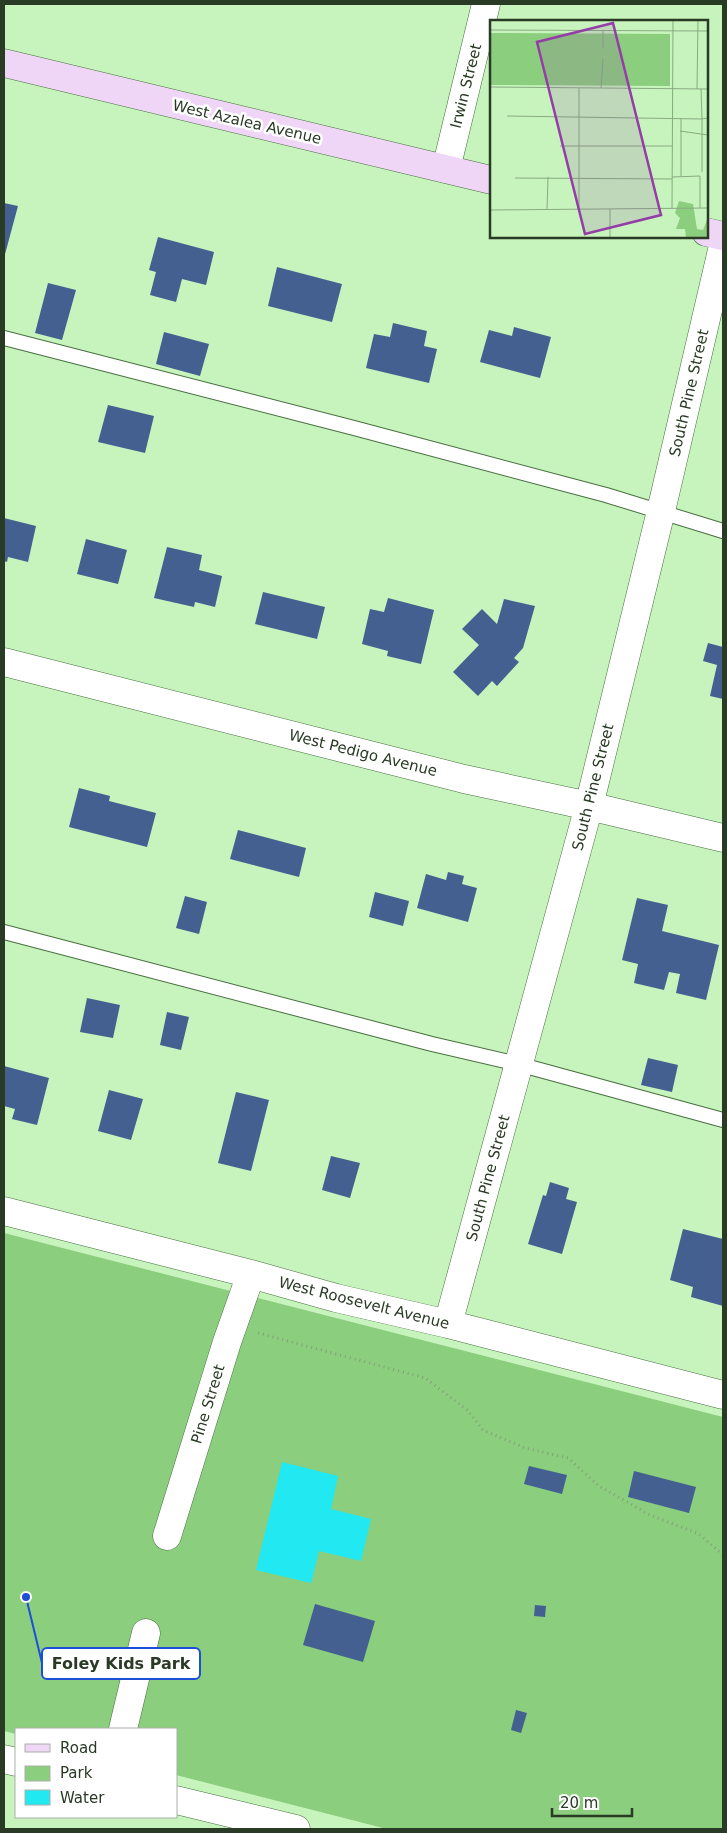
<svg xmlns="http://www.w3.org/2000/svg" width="727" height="1833" font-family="'DejaVu Sans',sans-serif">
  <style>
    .green { fill: #8bce7e }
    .water { fill: #22e8f2 }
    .building { fill: #436091 }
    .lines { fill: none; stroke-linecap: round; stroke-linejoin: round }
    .lane-casing { stroke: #476f3f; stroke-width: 16 }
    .street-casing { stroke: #476f3f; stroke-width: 29 }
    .secondary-casing { stroke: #476f3f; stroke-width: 29 }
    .path { stroke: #81a179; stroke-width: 3; stroke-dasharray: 1 4; stroke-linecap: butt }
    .lane { stroke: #fff; stroke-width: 14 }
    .street { stroke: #fff; stroke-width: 28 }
    .secondary { stroke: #f0d6f6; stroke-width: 28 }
    .labels { text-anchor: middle; stroke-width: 5; stroke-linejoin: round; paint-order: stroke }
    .street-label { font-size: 15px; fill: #293a25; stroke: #fff }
    .inset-road { fill: none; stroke: #88aa80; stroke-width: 1 }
    .view { fill: #953ca8; fill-opacity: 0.15; stroke: #953ca8; stroke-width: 2.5 }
    .inset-edge { fill: none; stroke: #293a25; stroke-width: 2.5 }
    .leader { fill: none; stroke: #1d4ed8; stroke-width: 2 }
    .callout-dot { fill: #1d4ed8; stroke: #fff; stroke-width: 2 }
    .callout { fill: #fff; stroke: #1d4ed8; stroke-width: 2 }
    .callout-label { font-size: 16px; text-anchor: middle; font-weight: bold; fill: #293a25 }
  </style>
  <rect width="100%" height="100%" fill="#c7f4bd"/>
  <path class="green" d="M4 1233 723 1417V1829H387L176 1775V1729H16V1734L4 1731Z"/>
  <path class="water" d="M282 1462 338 1476 331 1509 371 1519 361 1561 319 1551 311 1583 256 1570Z"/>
  <path class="building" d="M4 203 18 206 4 258Z
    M158 237 214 252 206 285 182 279 176 302 150 295 156 272 149 270Z
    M277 267 342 284 332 322 268 306Z
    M48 283 76 290 62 340 35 333Z
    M393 323 427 331 424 346 437 349 429 383 366 368 374 334 390 337Z
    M514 327 551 337 540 378 480 362 489 330 512 336Z
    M164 332 209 344 200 376 156 364Z
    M108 405 154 416 145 453 98 442Z
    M4 518 36 526 28 562 8 557 7 562 4 561Z
    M86 539 127 550 118 584 77 574Z
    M167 547 202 555 199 570 222 576 215 607 195 602 194 607 154 598Z
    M263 592 325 607 317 639 255 624Z
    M388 598 434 610 421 664 387 656 388 651 362 644 370 609 384 612Z
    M504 599 535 606 523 648 514 658 519 662 497 686 492 681 478 696 453 672 479 645 462 629 482 609 497 624Z
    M708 643 723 647V699L710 696 717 665 703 661Z
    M79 788 110 796 109 801 156 813 147 847 69 827Z
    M238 830 306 848 299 877 230 859Z
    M448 872 464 876 462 884 477 888 468 922 417 908 426 874 446 880Z
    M375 892 409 901 403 926 369 917Z
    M185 896 207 902 199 934 176 928Z
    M637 898 668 905 662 931 719 945 706 1000 676 993 680 974 669 972 664 990 634 983 638 964 622 960Z
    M87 998 120 1005 113 1038 80 1032Z
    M167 1012 189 1017 181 1050 160 1045Z
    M648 1058 678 1065 672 1092 641 1085Z
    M4 1066 49 1078 37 1125 12 1119 15 1109 4 1106Z
    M109 1090 143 1099 131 1140 98 1131Z
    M236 1092 269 1100 251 1171 218 1163Z
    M331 1156 360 1163 350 1198 322 1190Z
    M550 1182 569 1188 566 1199 577 1202 562 1254 528 1244 543 1195 546 1196Z
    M683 1229 723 1239V1306L691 1297 693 1287 670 1280Z
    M529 1466 567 1475 562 1494 524 1484Z
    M634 1471 696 1487 689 1513 628 1497Z
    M315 1604 375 1621 363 1662 303 1645Z
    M535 1605 546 1606 545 1617 534 1616Z
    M516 1710 527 1713 521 1733 511 1730Z"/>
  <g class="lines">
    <g class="lane-casing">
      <path id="lane" d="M4 338 354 428 606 495 723 531
        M4 932 432 1044 518 1064 723 1120"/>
    </g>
    <g class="street-casing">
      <path id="street" d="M446 169 486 4
        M4 662 464 779 589 806 723 838
        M4 1211 251 1274 336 1298 448 1324 723 1395
        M448 1324 589 806 661 511 723 246
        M167 1536 227 1342 251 1274
        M123 1729 146 1633
        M4 1759 16 1762
        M176 1800 296 1829"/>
    </g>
    <g class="secondary-casing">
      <path id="secondary" d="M4 63 491 180
        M706 232 723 236"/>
    </g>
    <path class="path" d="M258 1333 425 1378 467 1410 483 1430 525 1448 568 1458 599 1486 650 1515 699 1534 723 1555"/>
    <use href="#lane" class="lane"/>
    <use href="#street" class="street"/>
    <use href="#secondary" class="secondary"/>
  </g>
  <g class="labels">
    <g class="street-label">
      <text transform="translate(466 86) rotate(-76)" y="5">Irwin Street</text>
      <text transform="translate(247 122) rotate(13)" y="5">West Azalea Avenue</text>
      <text transform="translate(689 393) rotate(-77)" y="5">South Pine Street</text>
      <text transform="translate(363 753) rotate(14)" y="5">West Pedigo Avenue</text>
      <text transform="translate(593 787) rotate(-76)" y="5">South Pine Street</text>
      <text transform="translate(488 1178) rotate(-75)" y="5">South Pine Street</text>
      <text transform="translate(364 1303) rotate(14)" y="5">West Roosevelt Avenue</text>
      <text transform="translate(208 1404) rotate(-73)" y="5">Pine Street</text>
    </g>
  </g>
  <g transform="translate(490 20)">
    <rect width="218" height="218" fill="#c7f4bd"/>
    <path d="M0 13 180 14V66L0 65ZM189 181 203 184 207 209 213 210 217 200V217H196L195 209H186L190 198 185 193Z" fill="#8bce7e"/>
    <path class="inset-road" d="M0 10 218 11M113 11V28M0 67 218 69M111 68 113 39M207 69 208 0M211 69 212 99 218 98M17 96 212 99V152M191 98V156M190 111 218 115M70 126H182M182 157 210 156V188M25 158 182 159M182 189 183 0M0 190 218 188M57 190 58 157M89 190V68M120 217V189"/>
    <path class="view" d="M123 3 171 195 95 214 47 22Z"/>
    <rect width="218" height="218" class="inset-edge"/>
  </g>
  <path class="leader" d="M26 1597L42 1663"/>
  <circle class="callout-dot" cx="26" cy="1597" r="5"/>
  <rect class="callout" x="42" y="1648" width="158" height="31" rx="5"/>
  <g class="callout-label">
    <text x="121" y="1669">Foley Kids Park</text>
  </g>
  <rect width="727" height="1833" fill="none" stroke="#293a25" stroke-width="10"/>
  <rect x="15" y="1728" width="162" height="90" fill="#ffffff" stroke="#a9b0a8"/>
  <rect x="25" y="1744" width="25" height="8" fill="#f0d6f6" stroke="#a9b0a8"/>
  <text x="60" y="1753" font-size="15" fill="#293a25">Road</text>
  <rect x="25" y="1766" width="25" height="15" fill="#8bce7e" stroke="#a9b0a8"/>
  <text x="60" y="1778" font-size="15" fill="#293a25">Park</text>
  <rect x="25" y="1790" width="25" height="15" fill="#22e8f2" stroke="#a9b0a8"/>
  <text x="60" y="1803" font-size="15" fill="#293a25">Water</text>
  <path d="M552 1808v8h80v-8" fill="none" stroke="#293a25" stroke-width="2.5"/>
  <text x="560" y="1808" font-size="15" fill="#293a25" stroke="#ffffff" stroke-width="4" paint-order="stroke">20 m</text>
</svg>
